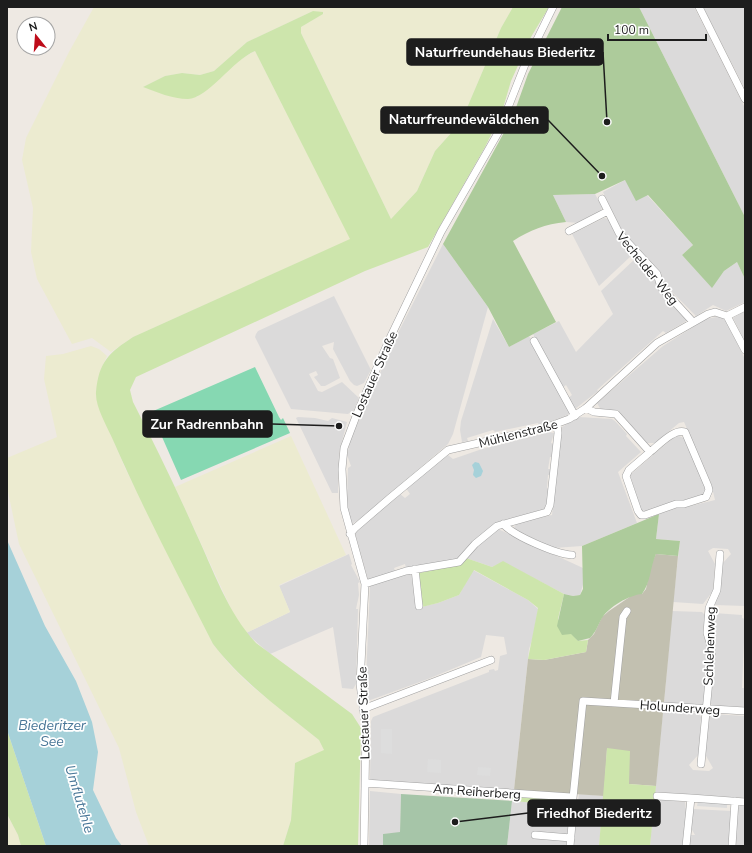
<svg xmlns="http://www.w3.org/2000/svg" width="752" height="853" font-family="'Nunito Sans',sans-serif">
  <style>
    .residential { fill: #dbdada }
    .construction { fill: #c2c0b0 }
    .farmland { fill: #ecebd0 }
    .grass { fill: #cde5ac }
    .forest { fill: #adcb9b }
    .cemetery { fill: #a6c5a8 }
    .pitch { fill: #86d8b2 }
    .parking { fill: #ddd }
    .water { fill: #a6d1d9 }
    .lines { fill: none; stroke-linecap: round; stroke-linejoin: round }
    .minor-casing { stroke: #a1a1a1; stroke-width: 8 }
    .minor { stroke: #fff; stroke-width: 7 }
    .labels { text-anchor: middle; stroke-width: 3.5; stroke-linejoin: round; paint-order: stroke }
    .street-label { font-size: 13px; fill: #1d1d1d; stroke: #fff }
    .water-label { font-size: 14px; font-style: italic; fill: #497798; stroke: #fff }
    .leader { fill: none; stroke: #1d1d1d; stroke-width: 1.5 }
    .callout-dot { fill: #1d1d1d; stroke: #fff; stroke-width: 1.5 }
    .callout { fill: #1d1d1d; stroke: #1d1d1d; stroke-width: 1.5 }
    .callout-label { font-size: 14px; text-anchor: middle; font-weight: bold; fill: #fff }
  </style>
  <rect width="100%" height="100%" fill="#eee9e3"/>
  <path class="residential" d="M639 7H694L710 38 745 108V217Z
    M703 7H745V89Z
    M625 180 647 195 693 245 682 255 712 287 724 271 737 262 745 279V302L726 311 713 305 696 316 665 285 661 273 622 231 603 192Z
    M595 194 602 207 601 211 579 223 566 222 553 195Z
    M604 218 608 219 616 235 632 252 631 256 599 286 572 234Z
    M443 244 488 307 453 434 448 444 361 518 352 524 348 510 347 497 348 468 351 466 347 455 351 438 397 335Z
    M636 258 654 276 688 320 666 333 663 331 597 390 598 391 575 409 567 399 572 395 566 385 562 388 533 334 559 321 576 352 613 314 601 291Z
    M334 296 371 370 364 383 357 386 354 385 350 381 333 349 334 342 322 346 330 358 333 359 340 378 325 386H321L314 377 318 375 316 371 309 374 318 391 322 392 342 382 359 398 354 410 348 414 291 409 255 337 256 334 258 331Z
    M745 311V342L733 318Z
    M717 317H721L726 321 745 359V606L715 605 713 602 722 564 731 554 728 549 713 548 708 551 715 564 713 591 703 604 673 602 680 541 656 539 659 514 678 506 682 508 715 500 711 483 684 422 679 423 655 443H646L618 410H601L597 403 663 346 706 319Z
    M493 319 509 347 529 336 570 414 539 426 538 423 495 432 493 430 467 438 468 441 462 442 460 430 461 421Z
    M298 417 315 418 328 421 332 418 347 422 339 453 338 493H332L296 418Z
    M579 417 612 419 615 421 627 434 626 436 641 452 618 472 637 523 582 546 554 548 517 531 514 527 517 523 552 515 562 427Z
    M549 432 554 433 551 443 554 444 552 457H550L548 469H551L550 475H548L547 488 549 489 547 506 544 509 496 523 471 544 457 560 406 568 405 564 394 568 395 571 368 580 355 533 400 494 405 498 410 494 406 488 448 455 453 459 482 449Z
    M679 436 684 438 706 490 703 496 682 502 677 500 649 511H644L641 510 630 475 674 437Z
    M498 529 583 568 584 581 580 595 573 596 564 594 503 562 492 567 466 558 473 548Z
    M349 554 352 564 351 565 360 582 358 583 359 595 356 609H358L356 684 353 689 342 688 333 627 270 654 246 633 290 612 279 586Z
    M473 570 528 600 538 609 533 637 529 649 514 790 370 780 371 721 373 717 489 672V670L494 669 495 671 498 670 500 656 507 654 504 637 486 635 481 657 428 679 365 702 370 586 411 573 417 608 438 603 459 595Z
    M672 611 702 612 705 615 703 634 708 648 705 702 702 705 664 703Z
    M714 613 742 615V618L745 619 742 688H745V707L713 706 710 703 709 635 710 616Z
    M663 711 698 713 701 717 699 754 689 765 693 770 709 771 713 768 705 754 709 717 712 714 745 716V798L655 792Z
    M370 791 401 794 400 833 383 834V846H369Z
    M579 794 604 796 599 846H507L512 801 572 806 577 808Z
    M654 799 685 802 687 816 683 846H650Z
    M741 804H745V846H735L738 808Z
    M692 809 732 811 730 846H689L690 835H695L691 828Z"/>
  <path class="construction" d="M656 554 678 556 656 786 629 784 607 749 604 796 514 790 528 659 544 660 586 652 588 640 594 634 602 617 609 611 634 594H642L646 589 651 564Z"/>
  <path class="farmland" d="M94 7H513L501 28 461 122 435 151 417 191 391 219 301 33V27L324 13 313 11 247 42 214 71 200 75 182 73 165 76 143 87 171 96 197 97 236 62 255 51 351 239 133 337 111 352 92 338 72 344 37 279 31 252 33 208 22 160 26 138 69 52Z
    M91 346 99 349 107 356 101 369 96 393 101 411 125 468 213 644 229 664 249 684 319 740 325 751 295 763 291 820 283 846H149L136 812 119 748 19 544 7 487V458L57 437 44 379 46 356 63 354Z
    M291 436 346 555 279 585 290 612 246 633 233 613 175 487Z
    M7 814 18 835 21 846H7Z"/>
  <path class="grass" d="M513 7H549L531 37 511 81 501 115 485 147 428 247 365 271 136 377 130 390 133 402C155 445 176 488 195 531 213 569 227 612 256 643L352 714 361 728 358 846H283L291 820 295 763 324 750 319 740C281 709 243 683 213 644 179 577 143 509 113 440 107 426 95 407 96 392 99 361 109 353 133 337L350 239 255 51C233 60 207 99 188 99 172 99 157 92 143 87L165 76 182 73 200 75 214 71 247 42 313 11 323 12V14L301 27V33L391 219 417 191 435 151 461 122 501 28Z
    M466 558 492 567 503 561 564 594 558 619 578 641 588 640 586 652 544 660 528 659 538 608 528 600 474 570 459 595 438 603 422 607 417 575 419 573 461 564Z
    M7 730 46 846H21L18 835 7 814Z
    M607 748 630 751 629 784 656 786 650 846H599Z
    M512 796 569 800 572 806 512 801Z"/>
  <path class="forest" d="M562 7H639L745 217V279L737 262 724 271 712 288 682 255 693 245 648 195 636 201 625 180 595 194 553 195 566 222C545 224 530 230 513 241L556 322 509 347 488 307 443 244 513 116 528 74Z
    M659 514 656 539 680 541 678 556 656 554C650 567 651 582 642 594 629 595 609 607 602 618 598 625 596 632 590 638L578 641 571 634 562 635 557 626 564 594 573 596 580 595 583 589 582 546Z"/>
  <path class="cemetery" d="M401 794 512 801 507 846H383V834L400 832Z"/>
  <path class="pitch" d="M255 367 279 417 281 420 283 418 290 433 181 480 151 412Z"/>
  <path class="parking" d="M381 729H392V754L381 753Z
    M428 759 441 760V773L427 772Z
    M478 767 491 768 490 776 477 775Z
    M698 801 727 803V808L697 806Z"/>
  <path class="water" d="M475 462 479 463 483 471 481 476 476 478 473 475 474 470 472 465Z
    M7 540 45 626 76 681 92 722 98 752 93 790 116 838 122 846H46L7 730Z"/>
  <g class="lines">
    <g class="minor-casing">
      <path id="minor" d="M699 7 745 99
        M602 199 619 233 657 274 661 287 693 322
        M569 231 608 211
        M727 316 745 307
        M534 341 575 416
        M586 408 594 412 616 414 650 452C658 446 674 428 685 432L708 486 709 490 706 497 684 504H676L645 515H641L638 511 626 476 629 470 650 452
        M503 524C514 536 556 554 572 555
        M350 534 355 528 390 498 448 450 545 428 569 419 586 408 657 343 708 314 715 312 727 316 745 350
        M415 569 419 606
        M365 584 406 571 459 562 475 544 497 526 547 512 550 505 558 433 557 424
        M614 703 623 617 627 611
        M363 709 491 660
        M701 764 712 649 707 633 709 608 717 590 720 554
        M365 783 571 797 574 802 570 846
        M657 796 691 798 686 846
        M573 798 583 701 745 711
        M691 798 745 802
        M535 835 571 838
        M364 846 366 729 360 684 365 584 344 508 342 469 344 448 358 411 390 338 441 232 498 133 526 62 553 7
        M732 846 735 801"/>
    </g>
    <use href="#minor" class="minor"/>
  </g>
  <g class="labels">
    <g class="street-label">
      <text transform="translate(648 268) rotate(51)" y="5">Vechelder Weg</text>
      <text transform="translate(374 374) rotate(-66)" y="5">Lostauer Straße</text>
      <text transform="translate(518 433) rotate(-14)" y="5">Mühlenstraße</text>
      <text transform="translate(709 646) rotate(-88)" y="5">Schlehenweg</text>
      <text transform="translate(680 707) rotate(4)" y="5">Holunderweg</text>
      <text transform="translate(363 713) rotate(-92)" y="5">Lostauer Straße</text>
      <text transform="translate(477 791) rotate(4)" y="5">Am Reiherberg</text>
    </g>
    <g class="water-label">
      <text x="52" y="730">Biederitzer<tspan x="52" dy="16">See</tspan></text>
      <text transform="translate(80 799) rotate(73)" y="5">Umflutehle</text>
    </g>
  </g>
  <path class="leader" d="M607 122L603 52M602 176L548 120M339 426L272 424M455 822L528 813"/>
  <g class="callout-dot">
    <circle cx="607" cy="122" r="4"/>
    <circle cx="602" cy="176" r="4"/>
    <circle cx="339" cy="426" r="4"/>
    <circle cx="455" cy="822" r="4"/>
  </g>
  <g class="callout">
    <rect x="407" y="39" width="196" height="26" rx="4"/>
    <rect x="381" y="107" width="167" height="26" rx="4"/>
    <rect x="143" y="411" width="129" height="26" rx="4"/>
    <rect x="528" y="800" width="132" height="26" rx="4"/>
  </g>
  <g class="callout-label">
    <text x="505" y="57">Naturfreundehaus Biederitz</text>
    <text x="464" y="124">Naturfreundewäldchen</text>
    <text x="207" y="429">Zur Radrennbahn</text>
    <text x="594" y="818">Friedhof Biederitz</text>
  </g>
  <rect width="752" height="853" fill="none" stroke="#1d1d1d" stroke-width="16"/>
  <g transform="translate(36 36) rotate(343)"><circle r="19" fill="#ffffff" stroke="#a5a5a5"/>
  <path d="M0-3L7 15L0 10L-7 15Z" fill="#be0c1a"/>
  <text y="-6" font-size="11" font-weight="bold" text-anchor="middle" fill="#1d1d1d">N</text>
  </g>
  <path d="M608 34v6h98v-6" fill="none" stroke="#1d1d1d" stroke-width="2"/>
  <text x="614" y="34" font-size="12" fill="#1d1d1d" stroke="#ffffff" stroke-width="3" paint-order="stroke">100 m</text>
</svg>
